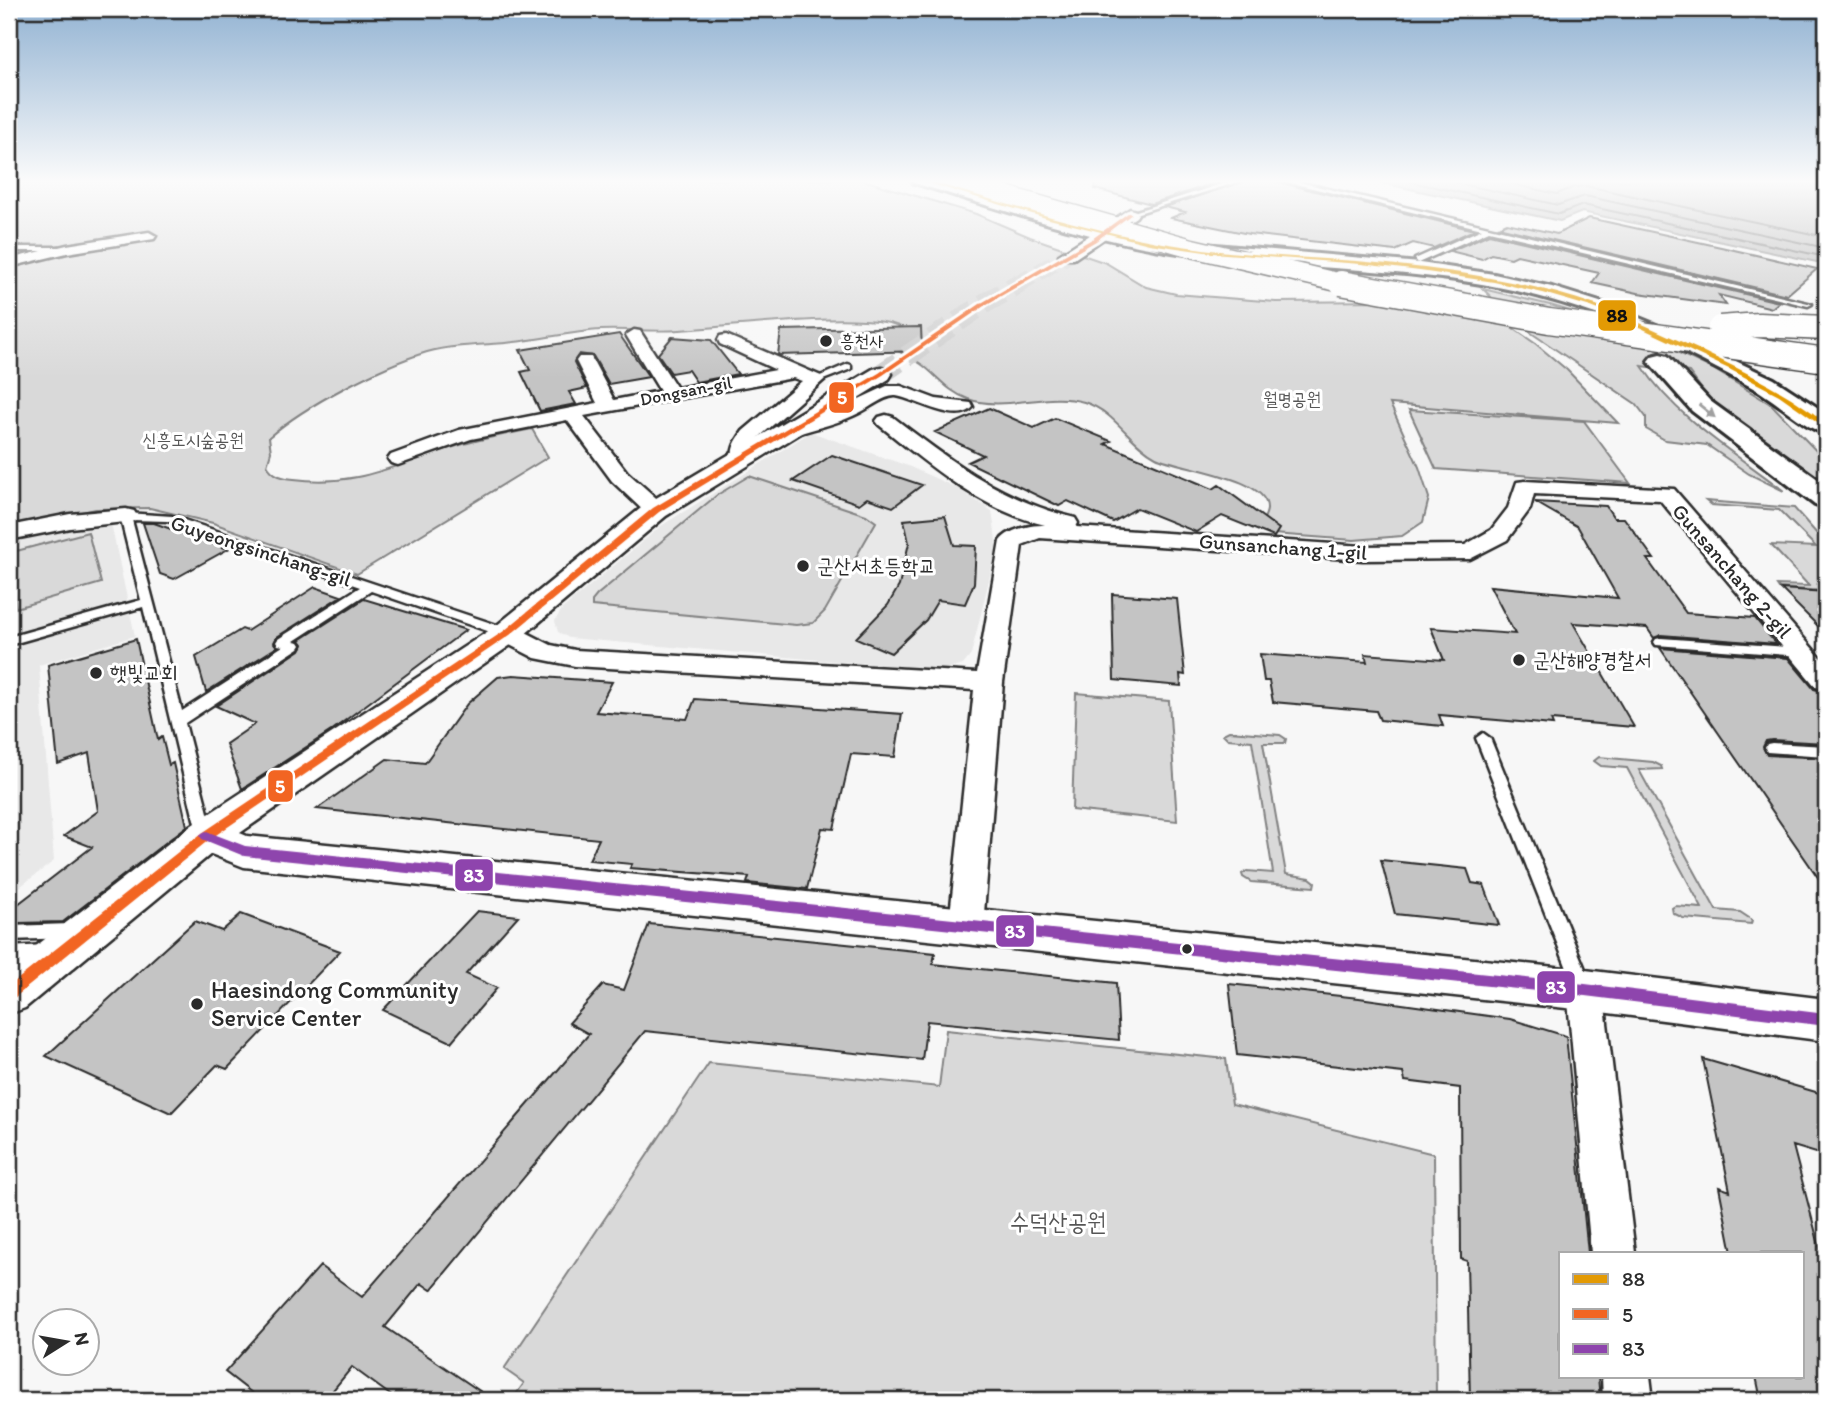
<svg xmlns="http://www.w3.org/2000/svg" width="1835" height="1409" font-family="Itim,'Poor Story',sans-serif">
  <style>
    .built { fill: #e8e8e8 }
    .green { fill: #d9d9d9; stroke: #828282; stroke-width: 2 }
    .water { fill: #b0b0b0; stroke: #7b7b7b; stroke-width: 2 }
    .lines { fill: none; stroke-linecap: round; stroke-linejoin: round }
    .shore { stroke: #606060; stroke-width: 2 }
    .building { fill: #c4c4c4; stroke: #2b2b2b; stroke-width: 2 }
    .tertiary-tunnel-far1 { stroke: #cecece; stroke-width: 17; stroke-dasharray: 17 8; stroke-linecap: butt }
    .tertiary-tunnel { stroke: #cecece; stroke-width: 21; stroke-dasharray: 21 10; stroke-linecap: butt }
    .service-casing { stroke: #2b2b2b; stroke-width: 5 }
    .minor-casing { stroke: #2b2b2b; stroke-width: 5 }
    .tertiary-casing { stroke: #2b2b2b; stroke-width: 5 }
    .primary-casing { stroke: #2b2b2b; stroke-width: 6 }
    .trunk-casing { stroke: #2b2b2b; stroke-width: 6 }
    .service { fill: #fff; fill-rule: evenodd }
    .minor { fill: #fff; fill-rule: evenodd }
    .tertiary { fill: #fff; fill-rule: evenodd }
    .primary { fill: #fff; fill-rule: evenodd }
    .trunk { fill: #fff; fill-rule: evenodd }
    .trunk-bridge-far1-casing { stroke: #2b2b2b; stroke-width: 21; stroke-linecap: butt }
    .trunk-bridge-casing { stroke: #2b2b2b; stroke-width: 27; stroke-linecap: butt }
    .trunk-bridge-far1 { stroke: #fff; stroke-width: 18 }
    .trunk-bridge { stroke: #fff; stroke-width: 24 }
    .bus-1-casing { stroke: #fff; stroke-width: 6 }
    .bus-2-casing { stroke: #fff; stroke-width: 6 }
    .bus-3-casing { stroke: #fff; stroke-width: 6 }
    .bus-1 { fill: #e39a04; fill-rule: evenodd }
    .bus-2 { fill: #f26522; fill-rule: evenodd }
    .bus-3 { fill: #8e44ad; fill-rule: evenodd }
    .oneway { fill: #a0a0a0 }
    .poi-dot { fill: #2b2b2b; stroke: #fff; stroke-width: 2.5 }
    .labels { text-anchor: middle; stroke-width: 6; stroke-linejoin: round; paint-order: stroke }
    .far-poi-label { font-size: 18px; fill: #2b2b2b; stroke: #fff; text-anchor: start }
    .far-street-label { font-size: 18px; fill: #2b2b2b; stroke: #fff }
    .far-park-label { font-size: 18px; fill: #565656; stroke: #fff }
    .street-label { font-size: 21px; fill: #2b2b2b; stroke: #fff }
    .poi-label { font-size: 21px; fill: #2b2b2b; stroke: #fff; text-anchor: start }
    .near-poi-label { font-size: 24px; fill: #2b2b2b; stroke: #fff; text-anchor: start }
    .near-park-label { font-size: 24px; fill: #565656; stroke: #fff }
    .line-badge { stroke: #fff; stroke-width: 2.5 }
    .badge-label { font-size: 19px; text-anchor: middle; font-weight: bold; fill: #fff }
    .pale-badge-label { font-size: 19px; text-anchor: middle; font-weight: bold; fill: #111 }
  </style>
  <rect width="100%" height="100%" fill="#f7f7f7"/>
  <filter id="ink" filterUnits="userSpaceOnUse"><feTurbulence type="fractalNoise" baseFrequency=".0143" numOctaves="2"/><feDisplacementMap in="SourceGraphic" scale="14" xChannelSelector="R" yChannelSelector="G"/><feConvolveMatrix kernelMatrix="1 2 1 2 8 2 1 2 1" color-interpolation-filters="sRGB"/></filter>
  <g filter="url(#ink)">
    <path class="built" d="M811 432 908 466 957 488 992 511 997 547 971 655 963 665 943 670 831 661 569 638 558 632 555 621 562 609 661 526Z
      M92 523H111L135 636 39 665 54 861 9 895V539Z"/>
    <path class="green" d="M9 180H863L976 214 1030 237 1106 263 1146 287 1176 294 1276 302 1387 301 1507 324 1536 344 1567 370 1618 423 1390 404 1419 467 1429 498 1423 522 1402 536 1354 540 1273 534 1262 524C1263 519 1267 514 1267 509 1269 477 1177 468 1156 457 1128 442 1116 412 1084 402 1046 391 1005 412 968 399 946 391 938 376 921 364 914 359 906 355 898 351L906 330C878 307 722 328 680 330 654 332 627 329 601 330 569 332 538 340 506 343 480 345 453 345 427 352 381 366 306 405 269 437L271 452 267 465C273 476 283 478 294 479 359 488 399 462 457 446 482 439 507 434 532 429L548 457 357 574 213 523 150 508 96 509 9 527Z
      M1483 289 1550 305 1624 327 1713 369 1772 405 1826 461V490L1709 399 1689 372 1642 366C1677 419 1735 453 1784 491L1749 474 1707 445 1665 440 1646 429V417L1636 404 1521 326Z
      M1409 410 1584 421 1630 483 1436 469Z
      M749 476 866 515 876 522 825 611 813 623 796 625 592 606V601L597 595 717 495Z
      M1706 501 1794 508 1826 544V591L1779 588 1777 585 1809 586 1771 545 1816 547 1779 510 1711 505Z
      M88 532 101 583 16 608 9 553Z
      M1076 693 1169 701 1177 821 1072 810Z
      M1229 731 1280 735 1286 739 1285 743H1263L1286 874 1310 878 1315 882 1314 887 1251 882 1243 877 1242 874 1247 871 1273 873 1252 741 1228 739 1223 734Z
      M1599 757 1653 762 1661 766 1662 769 1639 770 1716 910 1740 912 1752 920 1751 924 1683 918 1673 913 1672 908 1675 906 1702 908 1627 768 1601 766 1594 761Z
      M946 1030 1226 1059 1232 1104 1434 1154 1436 1400H512L524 1383 504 1369 709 1063 939 1087Z"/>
    <path class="water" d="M1368 180H1826V264L1582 212 1560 221Z"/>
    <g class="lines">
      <path class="shore" d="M1402 180 1559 214 1583 205 1826 257
        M1444 180 1558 205 1585 196 1826 248
        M1494 180 1557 194 1574 187 1586 186 1826 237"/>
    </g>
    <path class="building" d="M1096 180H1224L1151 204 1095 189Z
      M1246 180H1270L1474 230 1434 248 1413 243 1395 251 1249 234 1171 218 1185 212 1165 207Z
      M1589 218 1721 247 1817 269 1787 295 1498 227 1507 223 1557 234Z
      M1489 234 1779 302 1772 308 1719 295 1726 305 1638 293 1592 283 1599 273 1517 255 1511 258 1491 254 1482 259 1450 251Z
      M921 327 922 351 778 355 781 330Z
      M619 334 649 377 609 384 593 356 579 354 574 362 587 388 569 392 576 404 540 411 521 372 530 370 520 350Z
      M672 337 711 340 738 374 696 382 688 370 671 373 658 354Z
      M989 408 1034 428 1055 418 1111 441 1105 444 1213 489 1219 485 1279 529 1274 537 1222 516 1196 532 1137 508 1113 522 1068 501 1059 506 968 462 983 455 935 432Z
      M832 455 922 485 893 507 867 498 859 504 793 481Z
      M1535 502 1606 506 1614 518H1624L1654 559H1647L1686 613 1755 618 1776 644 1661 635 1654 638 1647 628 1573 623 1634 727 1551 720 1553 725 1439 715 1443 726 1380 720 1376 711 1273 702 1269 681H1264L1260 654 1367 662 1365 654 1444 660 1431 628 1515 634 1490 586 1618 598 1578 527Z
      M945 516 954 545 976 546 974 583 965 604 938 600 926 620 891 653 856 638 888 605 899 586 909 543 904 520Z
      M143 523H154L228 549 174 579 160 574Z
      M315 587 341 596 277 637 274 643 277 647 206 692 196 657 242 629 247 631Z
      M1781 589 1826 592V634Z
      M1112 594 1177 599 1185 675 1180 674 1181 686 1114 680Z
      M364 599 466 630 331 731 242 789 226 744 255 724 216 706 300 650 303 644 300 640Z
      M136 639 158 740 162 737 169 765 173 763 187 826 63 922 17 923 9 919V911L92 847 64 836 98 811 89 753 58 764 48 665Z
      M1660 648 1788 658 1814 689 1826 692V743L1772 740 1766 741 1763 747 1767 755 1826 758V889Z
      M513 675 612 682 596 712 687 719 695 699 902 714 895 757 851 754 834 829 822 828 807 889 747 883 749 877 630 868 632 864 589 860 599 839 317 809 387 759 425 763 467 704 498 677Z
      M1381 860 1467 869 1472 883 1484 885 1499 925 1395 914Z
      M477 911 518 916 466 974 497 988 451 1042 383 1010Z
      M241 914 340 951 227 1069 217 1065 171 1113 46 1056 195 921 222 931Z
      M649 924 935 953 933 964 1116 983 1119 1040 927 1021 922 1060 645 1031 431 1290 421 1283 385 1327 493 1400H397L352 1367 325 1400H261L225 1372 320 1266 362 1297 589 1034 569 1023 603 985 624 990Z
      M1229 984 1359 998 1510 1019 1566 1036 1588 1253H1560V1376H1598L1600 1400H1470L1467 1261 1461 1259 1460 1088 1405 1081 1403 1073 1237 1055Z
      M1703 1059 1826 1095V1156L1793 1146 1826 1272V1400H1761L1756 1376H1802V1253H1732L1719 1187 1730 1191Z"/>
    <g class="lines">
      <path class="tertiary-tunnel-far1" d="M1017 285 1068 255"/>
      <path class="tertiary-tunnel" d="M881 374 985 303 1020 283"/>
      <g class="service-casing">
        <path id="service" d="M1234 180H1244L1132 215 1127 214Z
          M1279 180H1291L1812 304 1808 306 1489 231 1418 263 1415 259 1482 229Z
          M9 247H67L70 249 67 251H9Z
          M848 364 851 365V369L818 382 811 380Z
          M126 513 172 516 512 630 513 633 507 637 502 636 371 591 294 641 299 642 301 645 299 648 185 723 214 836 212 840 206 842 200 840 198 836 143 607 9 645V637L141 600 120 516ZM132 520 167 521 360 587 278 639 276 642 278 645 283 646 182 711Z
          M1661 638 1801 648 1808 652 1801 656 1656 645 1654 642 1656 639Z
          M1483 733 1490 738 1592 986 1589 992 1583 994 1577 992 1574 986 1476 738Z
          M1772 743 1826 746V756L1767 752 1765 748 1767 744Z
          M71 924 77 926 80 931 77 936 71 938 9 940V926Z
          M46 945 52 947 55 952 52 957 9 961V947Z"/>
      </g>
      <g class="minor-casing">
        <path id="minor" d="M149 232 156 236 154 239 67 253 9 267V259L67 245Z
          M634 330 640 331 677 388 776 370 720 344 718 340 720 336 726 335 821 376 824 380 757 439C751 447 756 456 750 463H736C728 452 736 441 743 431L802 381 793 378 584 416 627 472 664 505 667 510 664 515H648L612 481 567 420 471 439 398 465 391 463 388 459 391 455 459 430 597 403 576 361 579 357H591L614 400 660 391 626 335Z
          M887 386H901L936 399 971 403 973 407C958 426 914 398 896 396 885 395 871 407 861 412 841 423 816 428 794 435L787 437 777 431 780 427 844 406Z
          M886 415 893 417C952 462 1001 500 1075 518L1078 523 1076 527 1363 546 1465 545 1491 530 1508 508 1517 482 1525 481 1674 489 1826 664V690L1816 687 1660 500 1534 494 1530 509 1507 540 1470 559 1363 560 1040 538 1022 545 1003 682 983 925 978 935 966 939 954 935 949 925 974 690 575 666 535 658 498 639 494 633 498 627 507 625 516 627 551 645 575 650 977 673 1000 541C1007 530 1032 524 1045 525 981 510 929 465 879 425L876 421 879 417Z
          M126 509 134 511 137 516 134 521 70 528 9 540V526L70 514Z
          M1585 974 1598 979 1603 990 1635 1253H1591L1567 990 1572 979Z
          M1602 1376H1650L1653 1400H1603Z"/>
      </g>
      <g class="tertiary-casing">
        <path id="tertiary" d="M1130 209 1136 211 1138 214 1136 217 1074 259H1062L1059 255Z
          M881 367 889 369 892 374 889 379 666 516 518 640 240 833 247 836 1585 970 1826 999V1041L1585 1010 244 867 211 854 25 1008 9 1014V967L192 825 496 626 646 504 873 369Z"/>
      </g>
      <g class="primary-casing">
        <path id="primary" d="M912 180H939L1088 223 1182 242 1420 263 1494 274 1552 287 1600 302 1676 333 1774 379 1826 413V434C1808 430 1775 400 1755 389 1687 351 1612 315 1537 296 1421 266 1302 271 1185 254 1093 241 1003 210 914 183Z"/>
      </g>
      <g class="trunk-casing">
        <path id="trunk" d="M1660 354 1668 356 1710 401 1826 485V508L1815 505 1692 411 1648 361 1652 356Z"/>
      </g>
      <use href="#service" class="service"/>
      <use href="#minor" class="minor"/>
      <use href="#tertiary" class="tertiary"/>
      <use href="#primary" class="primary"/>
      <use href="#trunk" class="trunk"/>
      <g class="trunk-bridge-far1-casing">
        <path id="trunk-bridge-far1" d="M952 180 1192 248 1350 285"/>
      </g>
      <g class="trunk-bridge-casing">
        <path id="trunk-bridge" d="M1341 283 1549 321 1826 360
          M1720 328 1759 325 1826 328"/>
      </g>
      <use href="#trunk-bridge-far1" class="trunk-bridge-far1"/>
      <use href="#trunk-bridge" class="trunk-bridge"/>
      <g class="bus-1-casing">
        <path id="bus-1" d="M918 180H926C1011 205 1095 233 1182 246 1251 257 1320 257 1388 264 1458 271 1529 282 1596 305 1631 318 1664 334 1698 349 1743 371 1787 391 1826 423V428L1779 395 1729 369 1624 320 1591 307 1543 293 1494 282 1420 271 1361 264 1212 253 1149 244 1049 219Z"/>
      </g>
      <g class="bus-2-casing">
        <path id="bus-2" d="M1128 213 1132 214 1096 241 987 304 883 375 659 512 510 635 210 839 14 998 9 1000V986L202 833 504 631 653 508 879 373 983 302 1092 239Z"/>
      </g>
      <g class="bus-3-casing">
        <path id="bus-3" d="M206 831 245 846 1585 984 1826 1014V1026L1585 996 244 856 202 839 200 836 202 833Z"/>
      </g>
      <use href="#bus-1" class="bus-1"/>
      <use href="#bus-2" class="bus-2"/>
      <use href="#bus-3" class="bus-3"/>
    </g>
    <defs><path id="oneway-solid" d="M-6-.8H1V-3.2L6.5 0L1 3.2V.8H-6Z" transform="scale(1.75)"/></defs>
    <use class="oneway" href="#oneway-solid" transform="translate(1707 411) rotate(39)"/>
  </g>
  <linearGradient id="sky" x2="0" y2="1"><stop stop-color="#91b2d2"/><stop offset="0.48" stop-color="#fbfbfb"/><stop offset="1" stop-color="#fbfbfb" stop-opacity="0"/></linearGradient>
  <rect width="1835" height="378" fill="url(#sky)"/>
  <g class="poi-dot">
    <circle cx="826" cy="341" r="7"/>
    <circle cx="803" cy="566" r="7"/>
    <circle cx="1519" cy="660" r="7"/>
    <circle cx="96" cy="673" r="7"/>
    <circle cx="1187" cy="949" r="6"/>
    <circle cx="197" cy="1004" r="7"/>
  </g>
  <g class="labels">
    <g class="far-poi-label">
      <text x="840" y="347">흥천사</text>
    </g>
    <g class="far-street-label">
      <text transform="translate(686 391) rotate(-11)" y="6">Dongsan-gil</text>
    </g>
    <g class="far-park-label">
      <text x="1292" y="405">월명공원</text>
      <text x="193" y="446">신흥도시숲공원</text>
    </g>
    <g class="street-label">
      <text transform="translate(1283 547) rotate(4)" y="7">Gunsanchang 1-gil</text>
      <text transform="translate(261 551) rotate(18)" y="7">Guyeongsinchang-gil</text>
      <text transform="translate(1732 571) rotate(49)" y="7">Gunsanchang 2-gil</text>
    </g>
    <g class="poi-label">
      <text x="817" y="573">군산서초등학교</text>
      <text x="1533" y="667">군산해양경찰서</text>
      <text x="110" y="680">햇빛교회</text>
    </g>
    <g class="near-poi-label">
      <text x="211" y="998">Haesindong Community<tspan x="211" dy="28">Service Center</tspan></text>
    </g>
    <g class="near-park-label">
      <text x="1058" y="1230">수덕산공원</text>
    </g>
  </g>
  <g class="line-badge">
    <rect x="1597" y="299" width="40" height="33" rx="7" fill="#e39a04"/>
    <rect x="828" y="381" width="27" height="33" rx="7" fill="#f26522"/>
    <rect x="267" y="769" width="27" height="34" rx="7" fill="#f26522"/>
    <rect x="454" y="858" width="40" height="34" rx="7" fill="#8e44ad"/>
    <rect x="995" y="914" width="40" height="34" rx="7" fill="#8e44ad"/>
    <rect x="1536" y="970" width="40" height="34" rx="7" fill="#8e44ad"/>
  </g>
  <g class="badge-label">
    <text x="842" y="404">5</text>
    <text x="280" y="793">5</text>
    <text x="474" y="882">83</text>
    <text x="1015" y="938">83</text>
    <text x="1556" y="994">83</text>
  </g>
  <g class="pale-badge-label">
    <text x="1617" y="322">88</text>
  </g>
  <rect width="1835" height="1409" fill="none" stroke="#fff" stroke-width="35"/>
  <rect x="18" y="18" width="1800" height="1374" fill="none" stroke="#2b2b2b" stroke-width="2.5" filter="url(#ink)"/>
  <rect x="1559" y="1252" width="245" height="126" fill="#ffffff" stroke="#aaaaaa" stroke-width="2"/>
  <rect x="1573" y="1274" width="35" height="10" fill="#e39a04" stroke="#aaaaaa" stroke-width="2"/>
  <text x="1622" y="1286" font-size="21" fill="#2b2b2b">88</text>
  <rect x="1573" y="1309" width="35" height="10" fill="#f26522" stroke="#aaaaaa" stroke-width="2"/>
  <text x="1622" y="1322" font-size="21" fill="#2b2b2b">5</text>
  <rect x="1573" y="1344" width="35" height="10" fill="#8e44ad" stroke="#aaaaaa" stroke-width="2"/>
  <text x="1622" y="1356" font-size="21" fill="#2b2b2b">83</text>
  <g transform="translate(66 1342) rotate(79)"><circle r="33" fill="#ffffff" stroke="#aaaaaa" stroke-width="2"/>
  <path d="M0-5L12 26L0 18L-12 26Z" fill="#2b2b2b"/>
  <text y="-10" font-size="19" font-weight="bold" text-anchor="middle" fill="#2b2b2b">N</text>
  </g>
</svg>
